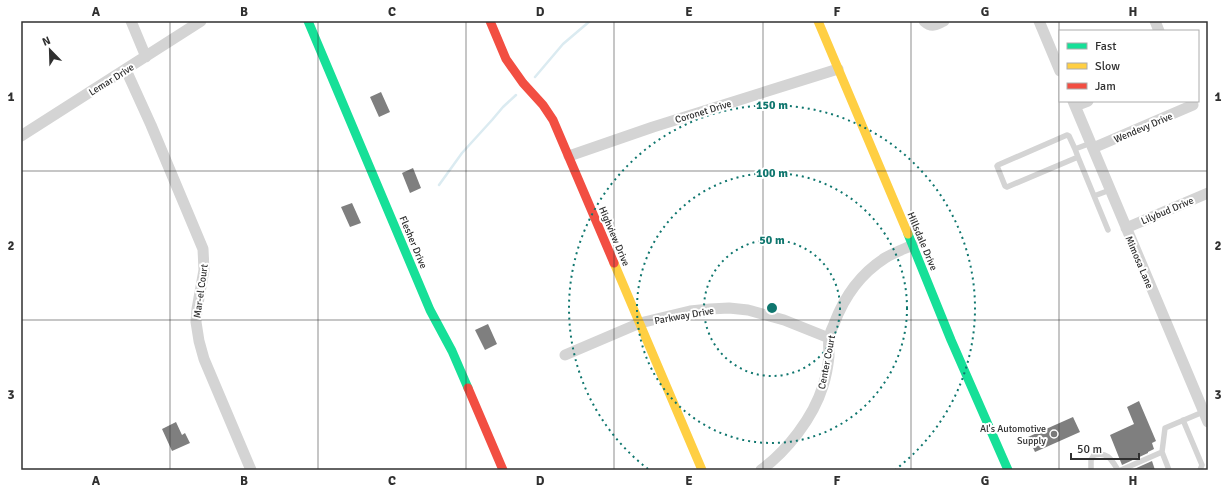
<svg xmlns="http://www.w3.org/2000/svg" width="1229" height="491" font-family="Signika,sans-serif">
  <style>
    .lines { fill: none; stroke-linecap: round; stroke-linejoin: round }
    .stream { stroke: #dbebf1; stroke-width: 2.5 }
    .building { fill: #7f7f7f }
    .lane { stroke: #d4d4d4; stroke-width: 5.5 }
    .street { stroke: #d4d4d4; stroke-width: 11 }
    .fast { stroke: #16e098; stroke-width: 9 }
    .slow { stroke: #ffcf43; stroke-width: 9 }
    .jam { stroke: #f24e42; stroke-width: 9 }
    .grid { fill: none; stroke: #303030; stroke-width: 1; stroke-opacity: 0.55 }
    .ring { fill: none; stroke: #0f766e; stroke-width: 2; stroke-dasharray: 2 4 }
    .poi-dot { fill: #787878; stroke: #fff; stroke-width: 1.5 }
    .labels { text-anchor: middle; stroke-width: 4; stroke-linejoin: round; paint-order: stroke }
    .street-label { font-size: 10px; fill: #303030; stroke: #fff }
    .poi-label { font-size: 10px; fill: #303030; stroke: #fff; text-anchor: end }
    .centre { fill: #0f766e; stroke: #fff; stroke-width: 2 }
    .ring-label { font-size: 12px; text-anchor: middle; font-weight: bold; fill: #0f766e; stroke: #fff; stroke-width: 4; stroke-linejoin: round; paint-order: stroke }
    .neatline { fill: none; stroke: #303030; stroke-width: 1.5 }
    .grid-label { font-size: 13px; text-anchor: middle; font-weight: bold; fill: #303030 }
  </style>
  <rect width="100%" height="100%" fill="#fff"/>
  <g class="lines">
    <path class="stream" d="M535 77 563 44 590 21
      M439 185 462 153 492 120 503 107 516 95"/>
  </g>
  <path class="building" d="M381 92 390 112 379 117 370 97Z
    M413 168 421 188 410 193 402 173Z
    M352 203 361 223 350 227 341 207Z
    M488 324 497 344 485 350 475 330Z
    M1139 401 1156 441 1152 443 1154 449 1148 452V453L1122 465 1110 435 1134 424 1127 407Z
    M1073 417 1080 432 1035 452 1028 437Z
    M176 422 182 435 185 433 190 443 172 451 162 429Z
    M1152 461 1155 470H1132Z"/>
  <g class="lines">
    <path class="lane" d="M1075 149 1069 136 1067 135 998 165 997 166 1005 186 1007 187 1078 157 1075 149 1091 143
      M1078 157 1108 230
      M1094 196 1110 190
      M1183 420 1202 465 1200 470
      M1162 452 1165 428 1203 412
      M1091 470V460L1094 455C1108 452 1111 459 1118 470
      M1121 470 1162 452 1169 470"/>
    <path class="street" d="M131 21 146 57
      M924 21C932 28 935 25 944 21
      M1039 21 1060 71
      M1155 21 1159 31
      M126 70 151 125 203 249 204 270 197 309 196 322 199 341 204 359 251 470
      M1073 101 1208 422
      M1075 106 1088 101
      M21 136 201 21
      M1093 148 1193 105
      M569 156 653 127 838 69
      M1126 228 1208 193
      M565 355 640 323 690 311 710 309 729 308 748 310 784 320 829 338
      M761 470C787 451 813 418 823 386 826 377 828 366 829 356 829 350 828 344 829 338 830 333 832 328 834 324 844 297 860 274 885 258 893 253 904 249 913 245"/>
    <path class="fast" d="M308 21 430 310 452 351 468 388
      M908 234 951 340 1008 470"/>
    <path class="slow" d="M818 21 908 234
      M614 263 702 470"/>
    <path class="jam" d="M490 21 506 59 523 83 543 105 553 120 614 263
      M468 388 503 470"/>
  </g>
  <path class="grid" d="M170 21V470M318 21V470M466 21V470M614 21V470M763 21V470M911 21V470M1059 21V470M21 171H1208M21 320H1208"/>
  <g class="ring">
    <circle cx="772" cy="308" r="68"/>
    <circle cx="772" cy="308" r="135"/>
    <path d="M648 469A203 203 0 1 1 896 469"/>
  </g>
  <circle class="poi-dot" cx="1054" cy="434" r="4"/>
  <g class="labels">
    <g class="street-label">
      <text transform="translate(111 79) rotate(-32)" y="4">Lemar Drive</text>
      <text transform="translate(703 111) rotate(-17)" y="4">Coronet Drive</text>
      <text transform="translate(1143 127) rotate(-23)" y="4">Wendevy Drive</text>
      <text transform="translate(1167 210) rotate(-23)" y="4">Lilybud Drive</text>
      <text transform="translate(615 236) rotate(67)" y="4">Highview Drive</text>
      <text transform="translate(923 241) rotate(67)" y="4">Hillsdale Drive</text>
      <text transform="translate(414 242) rotate(67)" y="4">Flesher Drive</text>
      <text transform="translate(1140 262) rotate(67)" y="4">Mimosa Lane</text>
      <text transform="translate(200 291) rotate(-82)" y="4">Mar-el Court</text>
      <text transform="translate(684 315) rotate(-10)" y="4">Parkway Drive</text>
      <text transform="translate(826 362) rotate(-79)" y="4">Center Court</text>
    </g>
    <g class="poi-label">
      <text x="1046" y="432">Al's Automotive<tspan x="1046" dy="12">Supply</tspan></text>
    </g>
  </g>
  <circle cx="772" cy="308" r="6" class="centre"/>
  <g class="ring-label">
    <text x="772" y="109">150 m</text>
    <text x="772" y="177">100 m</text>
    <text x="772" y="244">50 m</text>
  </g>
  <rect width="1229" height="491" fill="none" stroke="#ffffff" stroke-width="44"/>
  <rect x="1059" y="30" width="140" height="72" fill="#ffffff" stroke="#acacac"/>
  <rect x="1067" y="43" width="20" height="6" fill="#16e098" stroke="#acacac"/>
  <text x="1095" y="50" font-size="12" fill="#303030">Fast</text>
  <rect x="1067" y="63" width="20" height="6" fill="#ffcf43" stroke="#acacac"/>
  <text x="1095" y="70" font-size="12" fill="#303030">Slow</text>
  <rect x="1067" y="83" width="20" height="6" fill="#f24e42" stroke="#acacac"/>
  <text x="1095" y="90" font-size="12" fill="#303030">Jam</text>
  <g transform="translate(50 50) rotate(337)" stroke="#ffffff" stroke-width="3" paint-order="stroke">
  <path d="M0-3L7 15L0 10L-7 15Z" fill="#303030"/>
  <text y="-6" font-size="11" font-weight="bold" text-anchor="middle" fill="#303030">N</text>
  </g>
  <path d="M1071 453v6h68v-6" fill="none" stroke="#303030" stroke-width="2"/>
  <text x="1077" y="453" font-size="12" fill="#303030" stroke="#ffffff" stroke-width="3" paint-order="stroke">50 m</text>
  <rect x="22" y="22" width="1185" height="447" class="neatline"/>
  <g class="grid-label">
    <text x="96" y="16">A</text>
    <text x="244" y="16">B</text>
    <text x="392" y="16">C</text>
    <text x="540" y="16">D</text>
    <text x="689" y="16">E</text>
    <text x="837" y="16">F</text>
    <text x="985" y="16">G</text>
    <text x="1133" y="16">H</text>
    <text x="11" y="101">1</text>
    <text x="1218" y="101">1</text>
    <text x="11" y="250">2</text>
    <text x="1218" y="250">2</text>
    <text x="11" y="399">3</text>
    <text x="1218" y="399">3</text>
    <text x="96" y="485">A</text>
    <text x="244" y="485">B</text>
    <text x="392" y="485">C</text>
    <text x="540" y="485">D</text>
    <text x="689" y="485">E</text>
    <text x="837" y="485">F</text>
    <text x="985" y="485">G</text>
    <text x="1133" y="485">H</text>
  </g>
</svg>
